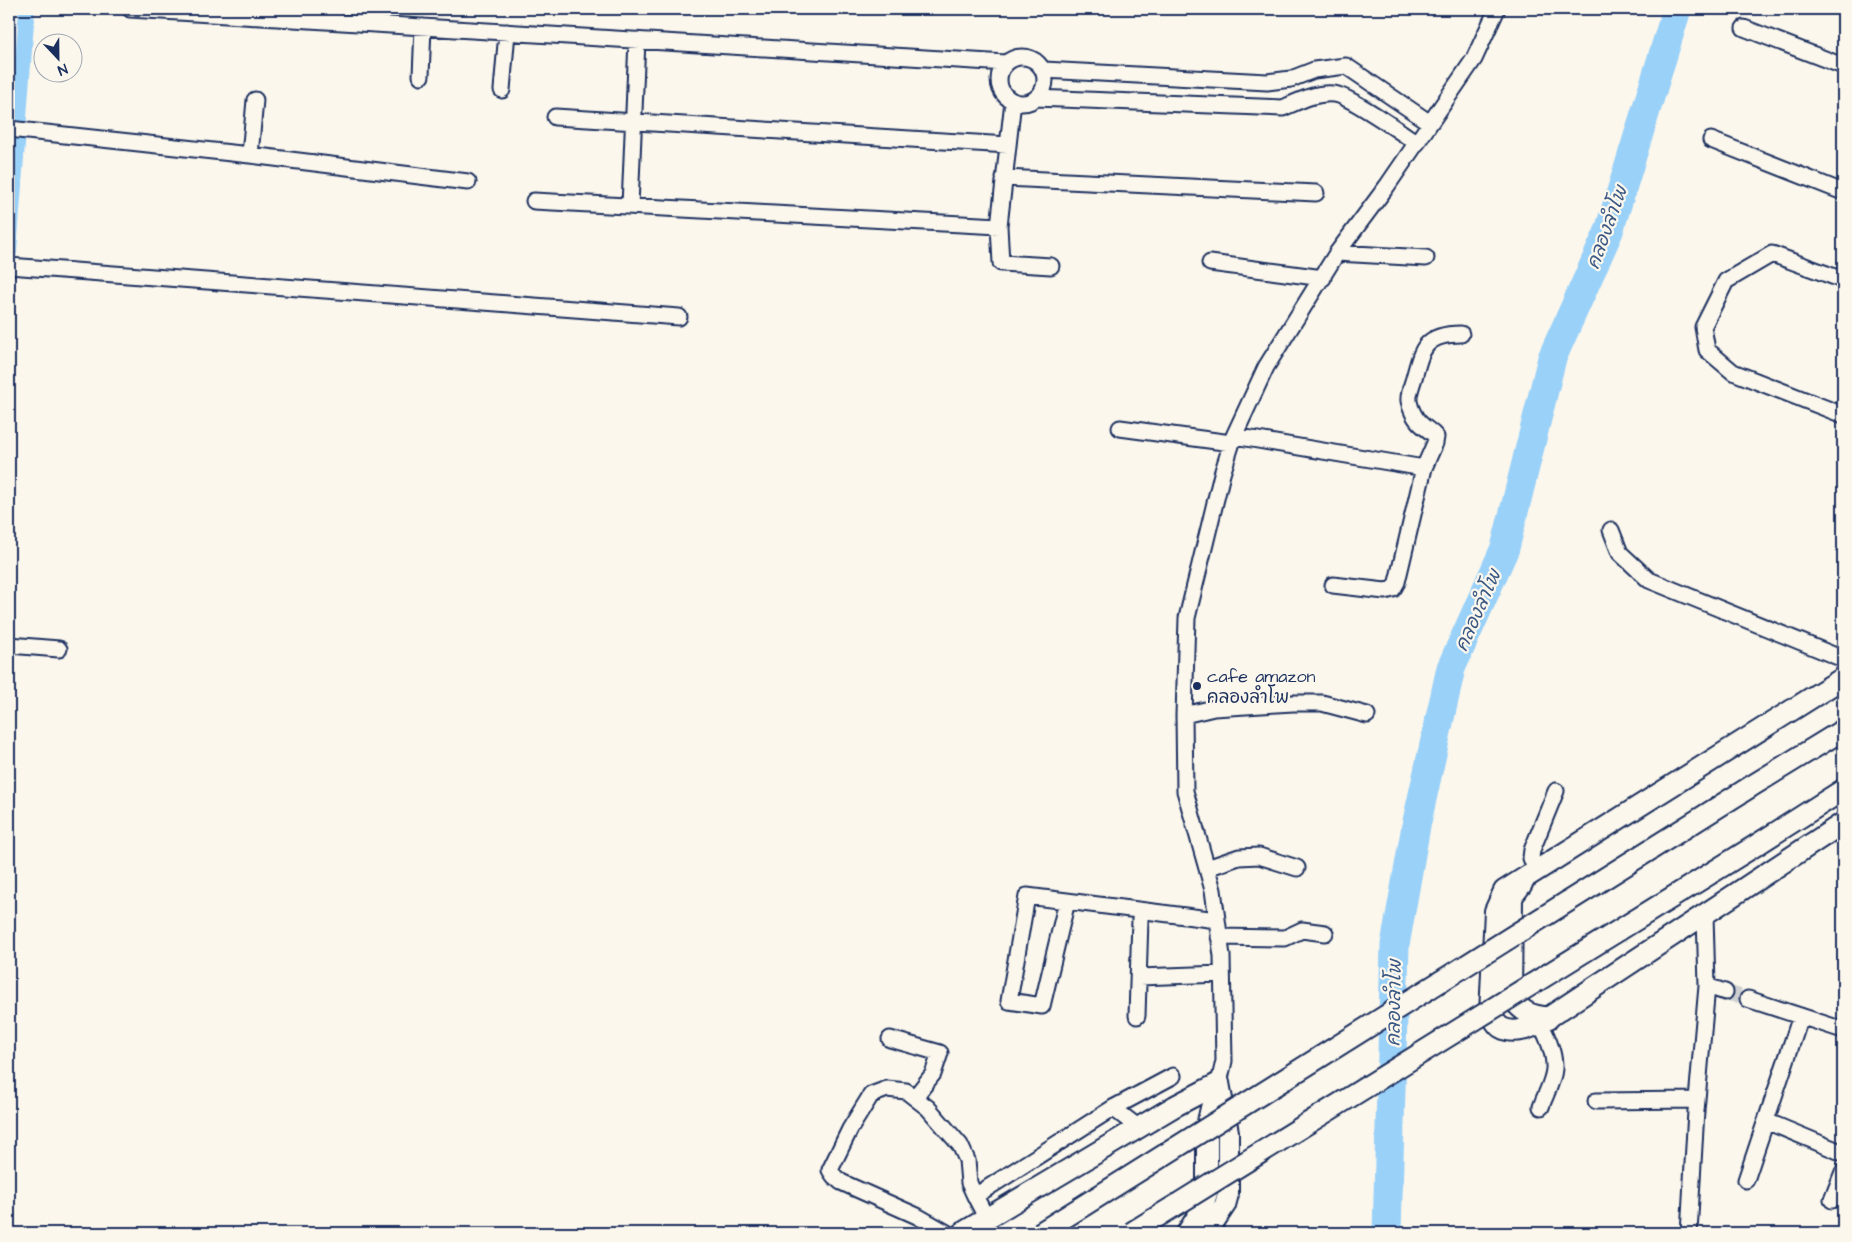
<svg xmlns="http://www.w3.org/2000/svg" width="1852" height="1242" font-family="'Architects Daughter','Playpen Sans Thai',sans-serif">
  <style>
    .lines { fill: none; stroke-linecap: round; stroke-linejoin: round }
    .canal { stroke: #9ad1f9; stroke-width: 16 }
    .river { stroke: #9ad1f9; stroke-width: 29 }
    .minor-tunnel { stroke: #cecfd0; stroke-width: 15; stroke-dasharray: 15 8; stroke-linecap: butt }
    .minor-casing { stroke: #1b2f5e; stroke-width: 19 }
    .major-casing { stroke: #1b2f5e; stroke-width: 24 }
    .minor { stroke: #fbf7ec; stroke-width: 15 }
    .major { stroke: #fbf7ec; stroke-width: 20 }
    .major-bridge-casing { stroke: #1b2f5e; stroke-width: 24; stroke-linecap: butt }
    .major-bridge { stroke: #fbf7ec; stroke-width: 20 }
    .poi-dot { fill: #1b2f5e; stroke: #fbf7ec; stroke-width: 2 }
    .labels { text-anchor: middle; stroke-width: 4.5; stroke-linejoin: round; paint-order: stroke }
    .poi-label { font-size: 18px; fill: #1b2f5e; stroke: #fbf7ec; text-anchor: start }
    .water-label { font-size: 19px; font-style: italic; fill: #3b5885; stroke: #fbf7ec }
  </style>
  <rect width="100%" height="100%" fill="#fbf7ec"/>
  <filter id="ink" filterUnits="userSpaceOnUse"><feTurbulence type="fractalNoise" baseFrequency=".02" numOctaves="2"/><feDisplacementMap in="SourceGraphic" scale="10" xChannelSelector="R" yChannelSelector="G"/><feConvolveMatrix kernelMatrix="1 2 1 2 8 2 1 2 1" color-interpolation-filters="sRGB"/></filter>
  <g filter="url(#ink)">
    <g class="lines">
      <path class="canal" d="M9 252 27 9"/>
      <path class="river" d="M1387 1233 1395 945 1416 826 1451 668 1505 548 1552 358 1609 231 1677 9"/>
      <path class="minor-tunnel" d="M1725 992 1748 999"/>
      <g class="minor-casing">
        <path id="minor" d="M130 9 1006 63
          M1744 28 1843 66
          M999 80a23 23 0 1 1 46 0a23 23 0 1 1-46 0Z
          M1044 70 1267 82 1291 79 1314 70 1346 66 1430 123
          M421 76 423 27
          M502 90 507 32
          M1036 98 1283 108C1299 101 1316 92 1334 94 1348 95 1402 133 1417 143
          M1013 101 999 226 1001 263 1051 266
          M555 117 1008 145
          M9 129 250 155 468 182
          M1711 140 1843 192
          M250 155 255 100
          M1004 178 1316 193
          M534 201 999 226
          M630 206 637 40
          M1337 253 1426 258
          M1210 263 1323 278
          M9 266 679 317
          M1843 280 1772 254 1726 281 1703 327 1707 350 1733 372 1843 415
          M1120 428 1231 443
          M1234 436 1424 468 1397 582 1393 589 1385 591 1333 585
          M1424 468 1435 443 1436 437C1431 431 1426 429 1421 424 1415 419 1410 408 1409 401 1408 394 1412 385 1414 378 1422 348 1425 334 1461 334
          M1611 530 1620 553 1649 580 1843 659
          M9 645 59 649
          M1184 715 1214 708 1293 703H1322L1367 715
          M1207 868 1239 857 1259 856 1297 868
          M1536 871 1531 858 1532 850 1556 791
          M1067 901 1042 1006 1009 1001 1027 896 1217 920
          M1219 937 1285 938 1302 930 1325 933
          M1139 977 1222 974
          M1707 986 1725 992
          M1748 999 1843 1030
          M1137 1016 1140 919
          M1540 1023C1547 1036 1555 1053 1554 1069 1553 1082 1545 1095 1541 1107
          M890 1039 940 1053 933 1074 915 1097
          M1219 1083 1224 1061 1222 956 1213 890 1185 791 1184 715 1187 618 1222 474 1234 436 1266 367 1337 253 1387 186 1474 59 1497 9
          M1596 1101 1697 1100
          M1113 1108 1173 1076
          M1766 1121 1843 1153
          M1746 1180 1801 1016
          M1832 1200 1843 1172
          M987 1219 975 1196 1113 1108 1139 1128
          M947 1233 917 1216 841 1182 834 1176 830 1170 850 1129 871 1095 887 1089 906 1091 928 1108 960 1145 967 1160 969 1183 975 1196
          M1689 1233 1696 1111 1707 986 1705 915"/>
      </g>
      <g class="major-casing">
        <path id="major" d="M1843 678 1504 891 1495 911 1490 1013C1493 1017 1496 1024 1500 1027 1513 1035 1528 1029 1540 1023L1843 823
          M1750 787 1843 730
          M1758 844 1843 790
          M1522 884 1512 897 1511 997C1523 1013 1529 1015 1549 1018
          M962 1233 1175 1106 1219 1083
          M1187 1233 1201 1211 1207 1193V1126L1211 1108 1219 1085
          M1199 1233 1213 1223 1225 1205 1228 1194V1132L1219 1083"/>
      </g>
      <use href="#minor" class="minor"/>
      <use href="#major" class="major"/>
      <g class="major-bridge-casing">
        <path id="major-bridge" d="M1040 1233 1750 787
          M1131 1233 1758 844"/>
      </g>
      <use href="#major-bridge" class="major-bridge"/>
    </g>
  </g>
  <circle class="poi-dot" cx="1197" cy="686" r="5"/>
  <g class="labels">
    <g class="poi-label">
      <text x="1207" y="682">cafe amazon<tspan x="1207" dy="21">คลองลำโพ</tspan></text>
    </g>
    <g class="water-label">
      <text transform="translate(1606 227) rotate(-70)" y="7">คลองลำโพ</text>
      <text transform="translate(1477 610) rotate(-66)" y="7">คลองลำโพ</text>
      <text transform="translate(1393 1003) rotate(-89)" y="7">คลองลำโพ</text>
    </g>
  </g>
  <rect width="1852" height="1242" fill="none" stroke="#fbf7ec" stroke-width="30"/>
  <rect x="15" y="15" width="1822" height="1212" fill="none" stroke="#1b2f5e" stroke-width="2" filter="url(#ink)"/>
  <g transform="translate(58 58) rotate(158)"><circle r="24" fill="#fbf7ec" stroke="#a1a7b3"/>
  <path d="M0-4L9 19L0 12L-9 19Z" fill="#1b2f5e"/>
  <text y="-8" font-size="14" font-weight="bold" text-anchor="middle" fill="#1b2f5e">N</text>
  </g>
</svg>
